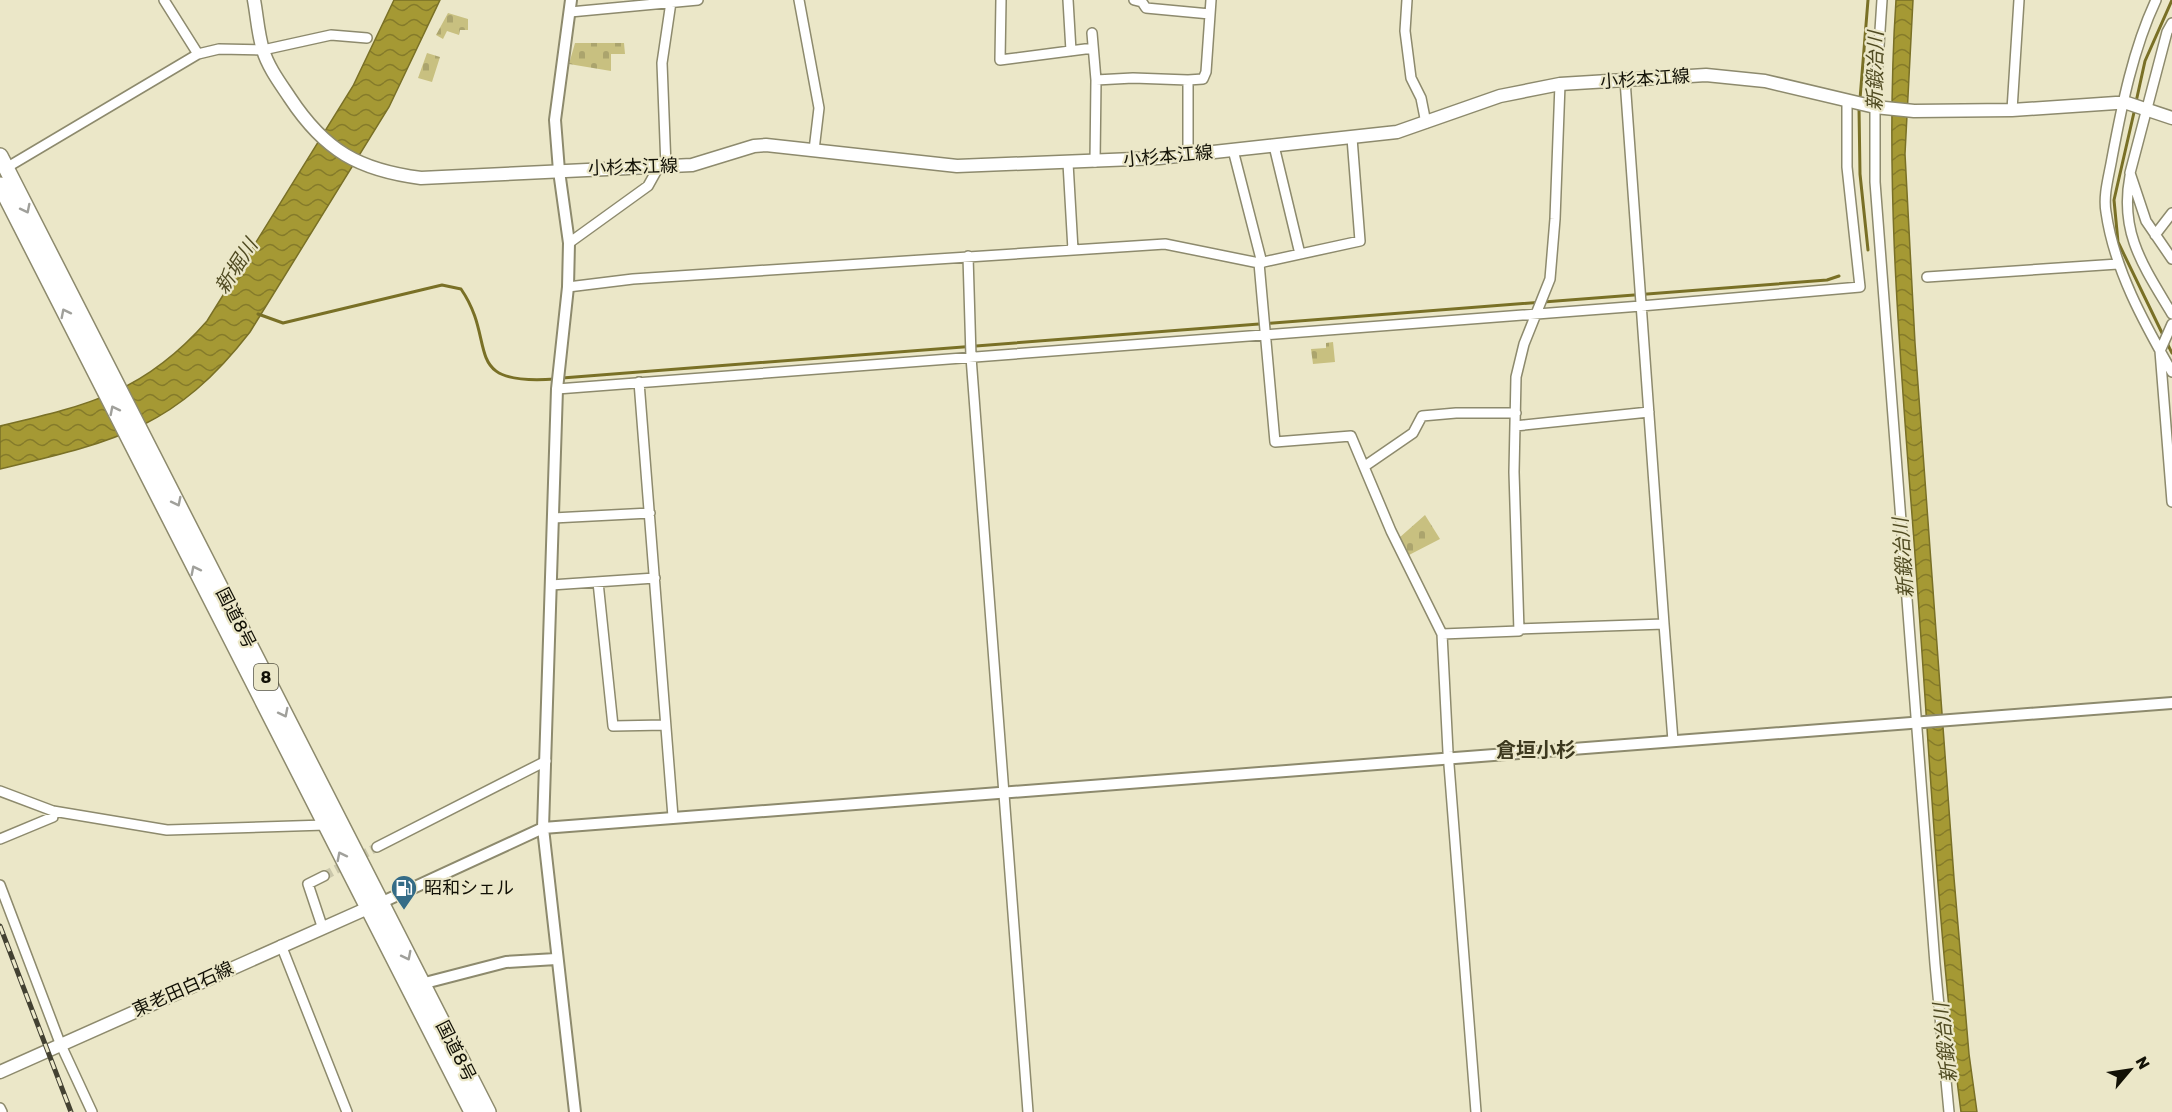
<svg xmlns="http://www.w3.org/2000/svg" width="2172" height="1112" font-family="Rubik,'Noto Sans JP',sans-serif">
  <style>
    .cemetery { fill: url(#cemetery-stones) }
    .water { fill: url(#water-waves); stroke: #797026; stroke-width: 1.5 }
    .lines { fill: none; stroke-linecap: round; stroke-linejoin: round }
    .stream { stroke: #797026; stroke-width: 3 }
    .minor-tunnel { stroke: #cac7ab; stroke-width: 9; stroke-dasharray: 9 4.5; stroke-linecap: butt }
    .minor-casing { stroke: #8d8a6d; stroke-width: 12 }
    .tertiary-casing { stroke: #8d8a6d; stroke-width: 14 }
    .secondary-casing { stroke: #8d8a6d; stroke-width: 15 }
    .trunk-casing { stroke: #8d8a6d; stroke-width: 18 }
    .minor { stroke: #fff; stroke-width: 9 }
    .tertiary { stroke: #fff; stroke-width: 10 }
    .secondary { stroke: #fff; stroke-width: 12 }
    .trunk { stroke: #fff; stroke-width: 15 }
    .rail-casing { stroke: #434132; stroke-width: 5 }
    .rail { stroke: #ebe7c8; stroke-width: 3; stroke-dasharray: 9; stroke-linecap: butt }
    .oneway { stroke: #a0a09b }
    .labels { text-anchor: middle; stroke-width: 4.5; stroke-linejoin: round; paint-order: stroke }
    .shield { fill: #ebe7c8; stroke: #535140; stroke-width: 1.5 }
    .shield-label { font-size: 16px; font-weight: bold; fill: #121106 }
    .street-label { font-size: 18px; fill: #121106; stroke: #ebe7c8 }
    .poi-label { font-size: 18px; fill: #121106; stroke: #ebe7c8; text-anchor: start }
    .water-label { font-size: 20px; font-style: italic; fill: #504b22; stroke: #ebe7c8 }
    .neighbourhood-label { font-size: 20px; font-weight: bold; fill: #3d391f; stroke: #ebe7c8 }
  </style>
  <defs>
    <pattern id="cemetery-stones" width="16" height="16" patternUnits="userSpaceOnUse" patternTransform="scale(1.5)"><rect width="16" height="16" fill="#c8c080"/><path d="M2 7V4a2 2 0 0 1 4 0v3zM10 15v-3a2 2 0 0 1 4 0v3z" fill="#aba46d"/></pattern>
    <pattern id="water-waves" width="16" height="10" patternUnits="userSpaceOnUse" patternTransform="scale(1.5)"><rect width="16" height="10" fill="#a59934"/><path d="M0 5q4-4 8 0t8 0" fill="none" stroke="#857b2a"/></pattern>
  </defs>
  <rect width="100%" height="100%" fill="#ebe7c8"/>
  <path class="cemetery" d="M448 13 468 19V30H460L459 35 447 31 443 39 436 35Z
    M575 43H624L625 54H611V71L569 64Z
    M427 53 440 57 432 82 418 78Z
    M1333 342 1335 362 1313 364 1311 349 1326 348V343Z
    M1425 515 1440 539 1409 555 1399 538Z"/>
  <path class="water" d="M394 0H440L389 107 250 332C175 429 113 442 0 469V426C89 405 145 392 207 321L353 86Z
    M1896 0H1913L1905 154 1915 343 1954 878 1969 1054 1977 1112H1961C1938 936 1930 758 1917 582 1903 388 1883 194 1896 0Z"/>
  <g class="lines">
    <path class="stream" d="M1860 99 1868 0
      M2136 102 2145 61 2172 0
      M1859 108 1860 174 1868 250
      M2135 108 2114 200 2118 242 2163 335
      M258 314 283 323 442 285 461 289C499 344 458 386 555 379
      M2166 341 2172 353
      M562 378 1827 280 1839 276"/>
    <path class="minor-tunnel" d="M324 876 377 847"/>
    <g class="minor-casing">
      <path id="minor" d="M164 0 198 54
        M799 0 819 108 814 150
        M1001 0 1000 60 1093 48
        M1068 0 1071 51
        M1134 0 1142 2 1146 8 1210 14
        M1407 0 1405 31 1411 78 1421 98 1426 123
        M1882 0 1875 107V182L1935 964 1949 1112
        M2156 0C2133 49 2122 105 2112 158 2109 176 2103 195 2106 212 2114 269 2144 323 2172 372
        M570 12 698 0
        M2172 23 2167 32 2130 173 2146 221 2172 259
        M1092 33 1096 80
        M1625 80 1664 624
        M2012 110 2019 0
        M1274 146 1300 254
        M1233 150 1262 263
        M1188 155V80L1203 79 1206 72 1211 0
        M1095 162 1096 80 1133 78 1188 80
        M1068 163 1073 250
        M666 167 662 63 671 2
        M6 168 198 54 219 49 263 50 331 35 367 38
        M2130 176C2119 233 2144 267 2172 314
        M2155 235 2172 213
        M569 243 648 186 658 168
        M968 256 971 357 1028 1112
        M1259 263 1275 442 1351 436 1391 531 1442 634 1448 752 1476 1112
        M1927 277 2118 264
        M568 287 633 279 1165 244 1259 263 1360 241 1352 138
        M2172 324 2160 351 2172 502
        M639 382 673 817
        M557 389 1641 306 1860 287 1847 167V101
        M1515 426 1649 412
        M1365 466 1413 433 1422 416 1456 413H1516
        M553 518 650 513
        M598 582 613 726 665 725
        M551 585 655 578
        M1519 629 1664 624 1673 741
        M1442 634 1519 631 1514 472 1516 377 1524 344 1550 279 1555 219 1560 84
        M0 791 53 811 167 830 325 825
        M0 839 53 817V811
        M377 847 546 761
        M0 885 60 1043 92 1112
        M322 926 308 884 324 876
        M281 945 347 1112
        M0 1108 2 1112"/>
    </g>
    <g class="tertiary-casing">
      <path id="tertiary" d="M571 0 555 120 559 171 569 243 568 287 557 389 543 828 575 1112
        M376 905 543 828 2172 703
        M421 984 506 962 556 959"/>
    </g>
    <g class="secondary-casing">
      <path id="secondary" d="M254 0C257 16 258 34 263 50 268 67 280 83 290 98 325 151 359 170 421 178L692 165 754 146 766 145 957 166 1159 158 1397 132 1500 96 1560 84 1706 75 1765 81 1875 107 1914 111 2012 110 2116 103H2127L2172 118
        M0 1072 368 908"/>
    </g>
    <g class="trunk-casing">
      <path id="trunk" d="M0 156 488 1112
        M0 185 472 1112"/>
    </g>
    <use href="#minor" class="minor"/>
    <use href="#tertiary" class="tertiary"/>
    <use href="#secondary" class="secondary"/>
    <use href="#trunk" class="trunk"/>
    <g class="rail-casing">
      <path id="rail" d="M0 926 71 1112"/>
    </g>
    <use href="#rail" class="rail"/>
  </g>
  <defs><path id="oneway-chevron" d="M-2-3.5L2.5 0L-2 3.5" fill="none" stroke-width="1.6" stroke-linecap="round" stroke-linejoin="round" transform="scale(1.5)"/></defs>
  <g class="oneway">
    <use href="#oneway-chevron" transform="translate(26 209) rotate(63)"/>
    <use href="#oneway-chevron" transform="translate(65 313) rotate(-117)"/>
    <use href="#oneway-chevron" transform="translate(114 410) rotate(-117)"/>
    <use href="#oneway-chevron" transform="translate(177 502) rotate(63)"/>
    <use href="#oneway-chevron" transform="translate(195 570) rotate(-117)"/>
    <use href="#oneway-chevron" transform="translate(284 713) rotate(63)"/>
    <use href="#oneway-chevron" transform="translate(341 856) rotate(-117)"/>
    <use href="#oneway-chevron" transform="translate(407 956) rotate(63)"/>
  </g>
  <defs>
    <g id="fuel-pin" transform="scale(1.35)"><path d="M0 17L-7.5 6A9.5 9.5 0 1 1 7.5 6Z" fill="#356c87" stroke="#ebe7c8"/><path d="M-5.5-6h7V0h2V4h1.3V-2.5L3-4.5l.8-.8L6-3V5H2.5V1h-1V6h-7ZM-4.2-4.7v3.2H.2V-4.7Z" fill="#fff"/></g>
  </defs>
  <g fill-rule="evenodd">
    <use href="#fuel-pin" x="404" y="888"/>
  </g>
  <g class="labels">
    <rect class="shield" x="254" y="664" width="24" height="26" rx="4.5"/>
    <g class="shield-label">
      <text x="266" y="683">8</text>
    </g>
    <g class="street-label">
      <text transform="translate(1645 79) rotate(-4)" y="6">小杉本江線</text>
      <text transform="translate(1168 156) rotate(-5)" y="6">小杉本江線</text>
      <text transform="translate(633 167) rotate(-2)" y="6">小杉本江線</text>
      <text transform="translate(236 618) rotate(63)" y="6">国道8号</text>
      <text transform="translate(183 989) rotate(-24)" y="6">東老田白石線</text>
      <text transform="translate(456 1051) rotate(63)" y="6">国道8号</text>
    </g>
    <g class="poi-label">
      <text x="424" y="894">昭和シェル</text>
    </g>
    <g class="water-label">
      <text transform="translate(1875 71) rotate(-89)" y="7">新鍛冶川</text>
      <text transform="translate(236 266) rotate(-57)" y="7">新堀川</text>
      <text transform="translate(1903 558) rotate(-94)" y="7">新鍛冶川</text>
      <text transform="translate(1945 1043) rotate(-96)" y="7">新鍛冶川</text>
    </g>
    <g class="neighbourhood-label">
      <text x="1536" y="757">倉垣小杉</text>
    </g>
  </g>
  <g transform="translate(2130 1070) rotate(61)" stroke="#ebe7c8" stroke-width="4.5" paint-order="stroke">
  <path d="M0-4.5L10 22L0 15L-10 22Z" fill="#121106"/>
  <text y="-9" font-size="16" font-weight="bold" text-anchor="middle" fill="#121106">N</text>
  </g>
</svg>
